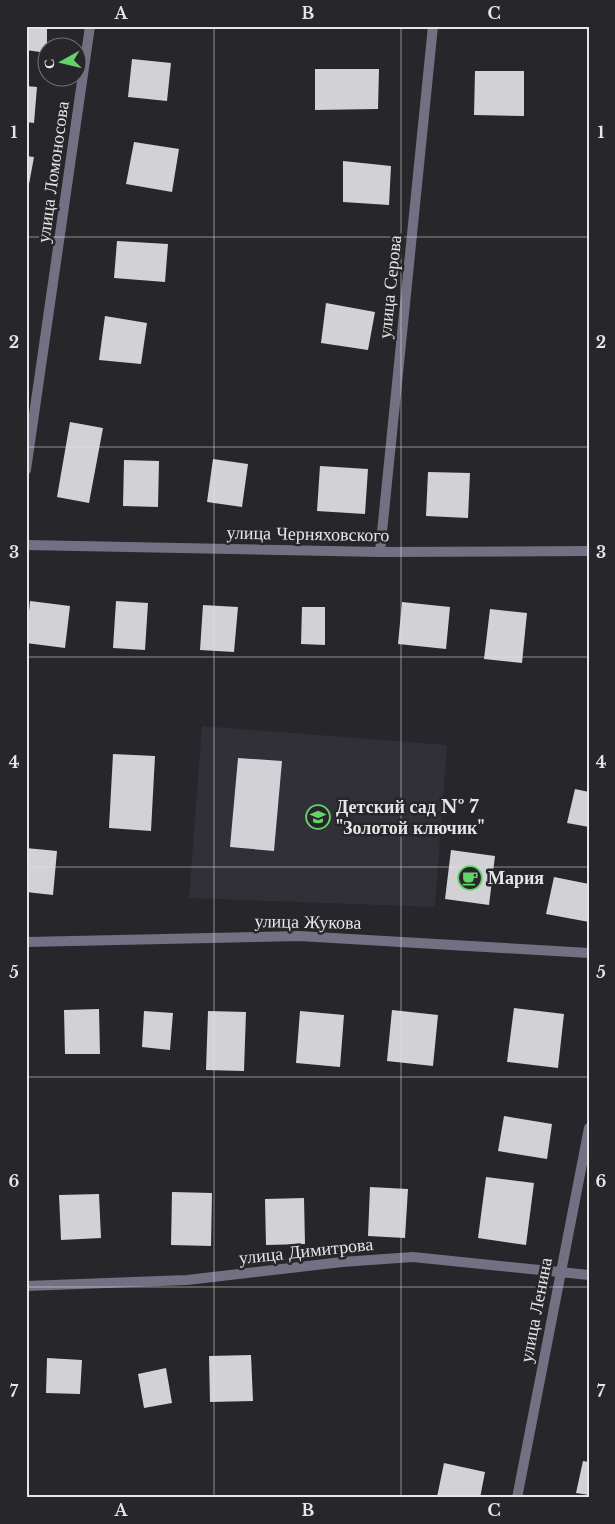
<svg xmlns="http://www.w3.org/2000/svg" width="615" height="1524" font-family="'Libre Baskerville',serif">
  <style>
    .built { fill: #312f38 }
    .building { fill: #d2d2d6 }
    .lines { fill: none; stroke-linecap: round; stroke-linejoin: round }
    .minor { stroke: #737084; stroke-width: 10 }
    .tertiary { stroke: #737084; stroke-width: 10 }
    .grid { fill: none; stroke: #e6e6e8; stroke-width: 1; stroke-opacity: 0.55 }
    .labels { text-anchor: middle; stroke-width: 5; stroke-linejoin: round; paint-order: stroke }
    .street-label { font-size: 18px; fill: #e6e6e8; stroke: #27262a }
    .poi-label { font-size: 18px; font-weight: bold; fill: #e6e6e8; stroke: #27262a; text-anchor: start }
    .neatline { fill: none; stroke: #e6e6e8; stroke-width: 2 }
    .grid-label { font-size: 16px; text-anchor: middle; font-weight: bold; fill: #e6e6e8 }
  </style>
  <rect width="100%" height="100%" fill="#27262a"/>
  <path class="built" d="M202 726 447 745 435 907 189 898Z"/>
  <path class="building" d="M26 26H47V53L26 50Z
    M132 59 171 63 167 101 128 97Z
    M315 69H379L378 109 315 110Z
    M475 71H524V116L474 115Z
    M26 86 37 87 34 123 26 122Z
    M134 142 179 149 172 192 126 184Z
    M26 156 34 157 27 195H26Z
    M343 161 391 166 389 205 343 202Z
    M117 241 168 244 165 282 114 278Z
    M326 303 375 312 368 350 321 343Z
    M105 316 147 323 141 364 99 360Z
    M70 422 103 428 89 503 57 497Z
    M213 459 248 464 242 507 207 502Z
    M124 460 159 461 158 507 123 506Z
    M320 466 368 469 365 514 317 511Z
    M428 472 470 473 468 518 426 516Z
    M30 601 70 606 65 648 26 643Z
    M116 601 148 603 145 650 113 648Z
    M402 602 450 607 446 649 398 644Z
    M203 605 238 607 234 652 200 650Z
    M302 607H325V645L301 644Z
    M490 609 527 613 522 663 484 659Z
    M113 754 155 756 151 831 109 828Z
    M238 758 282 761 274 851 230 847Z
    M575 789 589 792V827L567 823Z
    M26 848 57 851 53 895 26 892Z
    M451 850 495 856 489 905 445 899Z
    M554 877 589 884V922L546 914Z
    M514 1008 564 1014 558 1068 507 1062Z
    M99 1009 100 1054H65L64 1010Z
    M392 1010 438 1015 433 1066 387 1061Z
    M144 1011 173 1013 170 1050 142 1047Z
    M208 1011 246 1012 244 1071 206 1070Z
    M300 1011 344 1015 340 1067 296 1063Z
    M504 1116 552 1124 547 1159 498 1151Z
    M486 1177 534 1183 526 1245 478 1238Z
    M370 1187 408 1189 405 1238 368 1236Z
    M172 1192 212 1193 211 1246 171 1245Z
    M99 1194 101 1238 61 1240 59 1195Z
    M304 1198 305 1244 266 1245 265 1199Z
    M251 1355 253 1401 210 1402 209 1356Z
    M47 1358 82 1360 80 1394 46 1393Z
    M166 1368 172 1403 144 1408 138 1374Z
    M583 1461 589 1462V1495L576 1493Z
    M444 1463 485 1472 480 1498 437 1497Z"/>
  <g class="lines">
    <path class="minor" d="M26 470 90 26
      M26 545 380 552 589 551
      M380 552 433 26
      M26 942 299 936 589 953
      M26 1286 187 1280 342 1262 413 1257 589 1275"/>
    <path class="tertiary" d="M517 1498 589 1128"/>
  </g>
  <path class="grid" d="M214 26V1498M401 26V1498M26 237H589M26 447H589M26 657H589M26 867H589M26 1077H589M26 1287H589"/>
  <defs>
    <g id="school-ring" transform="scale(1.25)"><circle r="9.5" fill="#27262a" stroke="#64d468" stroke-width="1.5"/><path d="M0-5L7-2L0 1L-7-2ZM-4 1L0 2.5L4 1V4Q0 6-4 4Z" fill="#64d468"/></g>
    <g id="cafe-ring" transform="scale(1.25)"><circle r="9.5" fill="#27262a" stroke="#64d468" stroke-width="1.5"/><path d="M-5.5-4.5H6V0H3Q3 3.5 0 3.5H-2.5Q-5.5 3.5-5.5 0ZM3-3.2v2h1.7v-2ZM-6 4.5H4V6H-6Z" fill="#64d468"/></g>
  </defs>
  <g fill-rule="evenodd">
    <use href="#school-ring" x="318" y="817"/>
    <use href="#cafe-ring" x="470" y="878"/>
  </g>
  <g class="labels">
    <g class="street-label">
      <text transform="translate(53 172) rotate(-82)" y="6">улица Ломоносова</text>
      <text transform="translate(390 287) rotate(-84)" y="6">улица Серова</text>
      <text transform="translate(308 534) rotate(1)" y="6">улица Черняховского</text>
      <text transform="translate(308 922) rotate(1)" y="6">улица Жукова</text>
      <text transform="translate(306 1251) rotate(-6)" y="6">улица Димитрова</text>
      <text transform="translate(536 1310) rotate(-79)" y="6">улица Ленина</text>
    </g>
    <g class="poi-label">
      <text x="336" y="813">Детский сад № 7<tspan x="336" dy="21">"Золотой ключик"</tspan></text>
      <text x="488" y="884">Мария</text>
    </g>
  </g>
  <rect width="615" height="1524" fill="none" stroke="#27262a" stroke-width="55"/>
  <g transform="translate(62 62) rotate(262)"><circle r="24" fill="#27262a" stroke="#737376"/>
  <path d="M0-4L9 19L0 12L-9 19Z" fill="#64d468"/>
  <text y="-8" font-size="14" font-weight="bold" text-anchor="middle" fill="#e6e6e8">С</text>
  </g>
  <rect x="28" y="28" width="560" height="1468" class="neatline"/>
  <g class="grid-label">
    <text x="121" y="19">A</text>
    <text x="308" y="19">B</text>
    <text x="494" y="19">C</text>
    <text x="14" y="138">1</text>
    <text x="601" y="138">1</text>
    <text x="14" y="348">2</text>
    <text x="601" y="348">2</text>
    <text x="14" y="558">3</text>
    <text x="601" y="558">3</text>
    <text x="14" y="768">4</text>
    <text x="601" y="768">4</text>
    <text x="14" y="978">5</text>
    <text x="601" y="978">5</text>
    <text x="14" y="1187">6</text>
    <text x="601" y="1187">6</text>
    <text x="14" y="1397">7</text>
    <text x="601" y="1397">7</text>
    <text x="121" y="1516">A</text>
    <text x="308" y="1516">B</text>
    <text x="494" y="1516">C</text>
  </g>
</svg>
